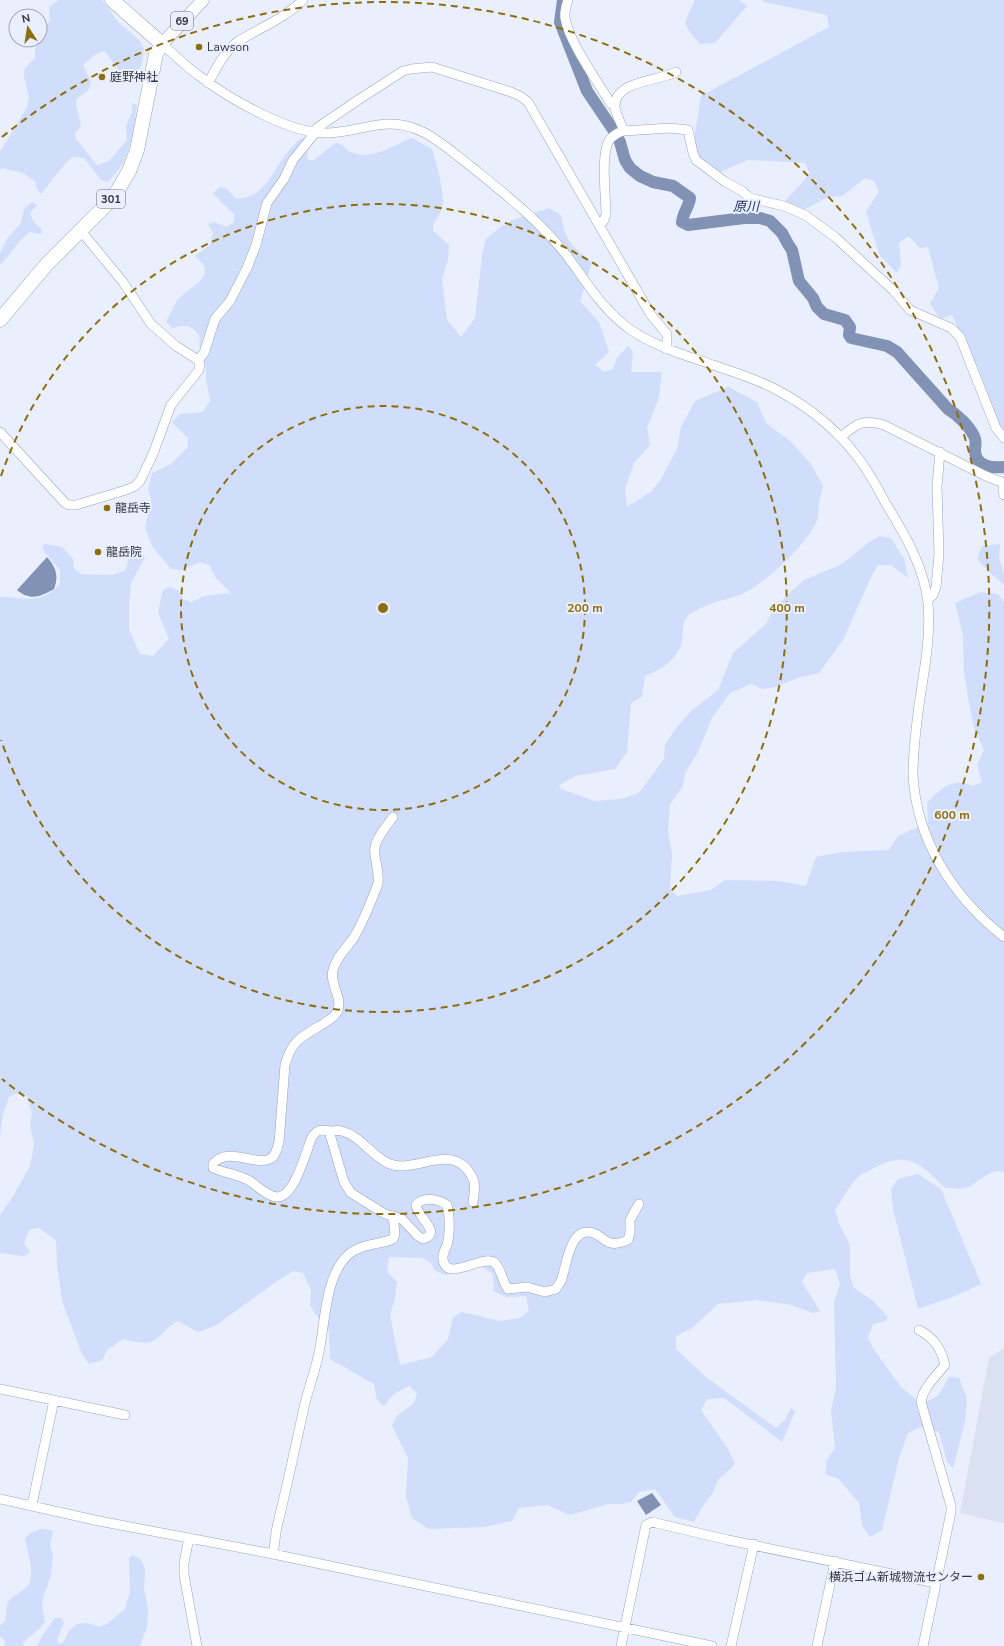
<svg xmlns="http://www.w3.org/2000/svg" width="1004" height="1646" font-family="'Nunito Sans','Noto Sans JP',sans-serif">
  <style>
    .built { fill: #dae1f1 }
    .green { fill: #d0ddfb; fill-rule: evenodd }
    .water { fill: #8292b5 }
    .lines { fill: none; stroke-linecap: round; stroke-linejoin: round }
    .river { stroke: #8292b5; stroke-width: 12 }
    .minor-casing { stroke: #9ba4b8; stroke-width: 10 }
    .major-casing { stroke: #9ba4b8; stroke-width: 13 }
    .highway-casing { stroke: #9ba4b8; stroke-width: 15 }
    .minor { stroke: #fff; stroke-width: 9 }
    .major { stroke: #fff; stroke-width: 12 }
    .highway { stroke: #fff; stroke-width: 14 }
    .ring { fill: none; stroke: #8d6d10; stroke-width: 2; stroke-dasharray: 7 5 }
    .poi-dot { fill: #8d6d10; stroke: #e9effc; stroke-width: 1.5 }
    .labels { text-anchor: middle; stroke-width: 4; stroke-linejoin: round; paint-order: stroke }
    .shield { fill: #e9effc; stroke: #686d76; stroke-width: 1 }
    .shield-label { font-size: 11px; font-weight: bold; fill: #31353d }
    .poi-label { font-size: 12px; fill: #31353d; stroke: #e9effc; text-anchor: start }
    .water-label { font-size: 13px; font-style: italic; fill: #1c2d5b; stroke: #e9effc }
    .centre { fill: #8d6d10; stroke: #e9effc; stroke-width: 2 }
    .ring-label { font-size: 12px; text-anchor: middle; font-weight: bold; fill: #8d6d10; stroke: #e9effc; stroke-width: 4; stroke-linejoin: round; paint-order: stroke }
  </style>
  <rect width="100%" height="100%" fill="#e9effc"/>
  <path class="built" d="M1004 1348V1523L960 1513 989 1358Z"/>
  <path class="green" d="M59 0H102L118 22 140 41 144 49 141 67 133 73 132 83H128L105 51 96 54 83 65 91 82 88 91 77 98 76 104 81 126 75 133 76 139 97 165 109 161 127 140 126 125 132 112V103L137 105C134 125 132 147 122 165 118 171 112 177 108 182L101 180 84 158 72 157C60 168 52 181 41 194L37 189 35 181 23 173 2 168 0 170V152L26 109 29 97 24 77 25 68 35 58V43L37 40H40V36L50 20 49 7Z
    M695 0H739L747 6 715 43 700 44 689 31 685 22Z
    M762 0H1004V429L997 424 982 378 952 315 940 319 930 303 939 288 928 247 920 248 909 236 899 243 901 265 897 273 880 256 866 212 879 191 874 181 865 178 842 196 828 197 798 213 784 202 810 174 805 163 748 160 718 173 699 158 694 140 701 96 829 27 827 15 764 2Z
    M303 138 309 141 307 147 308 160H314L335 143C346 144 345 151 353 153 373 160 394 145 412 138L432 149C436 163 446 195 442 208 439 218 433 219 433 231L449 245 448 260 442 279 447 320 461 337 475 318 482 255 486 239 502 226 513 220 549 208 561 215C565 241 572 247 592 262L580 301 599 322 609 352 595 365 604 372 613 369 617 358 628 346 633 351 631 372H662L659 397 647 428 650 445 634 463 625 489 627 507 652 491 661 479 677 449 681 427 695 401 728 387 757 402 766 423 790 441 810 463 823 485C822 491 820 497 819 503 818 507 819 513 818 518 810 541 766 583 744 593 727 600 706 603 690 614 679 622 685 638 680 648 671 664 661 669 645 676L642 697 631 703 627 752 615 769 576 776 559 785 561 789 595 801 621 799 639 793 664 759 665 745 677 727 691 711 718 690 733 653 766 624 772 612 786 596 804 580 842 564 869 542 880 536 891 538 904 559 908 578 891 565H878L871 577 843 640 819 673 798 678 775 687 762 689 751 684 730 693 712 718 697 754 686 771 682 788 670 804 668 831 672 854 670 889 677 896 711 890 725 880 779 881 806 886 816 857 842 852 889 850 898 836 928 823 927 802C943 788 951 777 973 786L982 782 977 765 984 750 974 728 969 703 964 671 963 635 955 603 981 592 998 594 1004 602V1173C993 1165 978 1183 968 1187 962 1190 952 1188 945 1188 922 1164 907 1150 874 1168 869 1171 862 1173 858 1177 849 1186 842 1200 835 1210L839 1223 850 1245V1276L854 1288 872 1300 888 1317 885 1321 873 1324 868 1338 874 1350 901 1387 921 1404 938 1396 949 1377 959 1378 967 1398 965 1422 953 1468 947 1462 939 1432 921 1427 908 1433 899 1458 882 1530 870 1537 862 1525 859 1503 839 1479 825 1474 827 1460 835 1448 831 1410 836 1388 834 1302 840 1284 835 1269 807 1273 802 1282 820 1311 813 1313 792 1305 757 1300 718 1304 692 1328 676 1336V1349L707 1378 776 1428 785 1420 791 1408 795 1412 782 1442 724 1398 707 1399 701 1410 728 1449 735 1464 718 1480 712 1494 702 1507 694 1522 675 1517 655 1489 639 1492 631 1502 623 1504H608L570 1515 547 1505 519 1508 512 1521 484 1527 429 1529 412 1518 406 1496 408 1458 392 1426 397 1416 414 1403 417 1393 409 1386 394 1394 384 1406 377 1400 374 1384 330 1359 329 1330 316 1315 310 1305 311 1290 303 1273 293 1271 273 1284 215 1326 198 1332 178 1321C169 1325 164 1333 156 1339 148 1346 132 1341 123 1339L107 1350 102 1360 89 1364 82 1354 62 1301 57 1264 56 1240 39 1228 29 1230 24 1243 30 1252 24 1256 0 1253V1215L14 1195 30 1166 34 1144 30 1126 32 1113 26 1095 17 1093 9 1097 3 1114 0 1136V597C25 597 40 606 60 584V570L45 553 42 546 45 544 62 547 73 559 74 569 81 574 112 575 126 570 129 556 141 553 145 557 131 583 129 607V629L140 654 153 656 169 639 158 612 163 590 170 587 178 590 183 599 192 602 204 596 231 593 216 578 209 565 200 562 182 570 171 569 152 546 145 527 151 500 148 489 152 473 171 464 188 447V438L172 422 180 414 203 412 210 401 206 379V366L199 346 200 337C191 324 187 324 172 328L166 322C170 315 173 306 178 300 190 285 221 277 195 256L210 245 213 233 208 224 214 222 227 227 234 222V214L221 202 213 193 220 187 227 189 236 199C267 198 273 168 291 148 295 144 297 140 303 138ZM389 1257 422 1258 431 1263 435 1271 445 1275 478 1264 493 1274 494 1291 506 1297 526 1296 529 1311 520 1318 499 1321 462 1312 453 1317 448 1339 432 1357 400 1365 390 1315 395 1298 397 1282 387 1272Z
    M32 202 37 205 30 213 33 221 42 230 41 234 30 232C17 241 11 255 0 265V253L7 239 21 223 24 209Z
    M1000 544 999 559 1004 573V585L989 572 977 559 982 546Z
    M918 1174 941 1189 981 1284 955 1296 918 1309 893 1209 891 1189 898 1179Z
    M40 1529 51 1530 53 1533 50 1544 53 1556 51 1575 43 1598 42 1606 45 1622 39 1629 23 1642 24 1646H5L4 1640 0 1636V1625L5 1622C6 1616 6 1608 8 1603 12 1593 27 1592 30 1581 34 1568 27 1551 25 1538L30 1533Z
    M133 1555 141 1560 145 1569 144 1589 148 1608 147 1627 140 1646H32H37L44 1633 55 1618H61L64 1623 57 1640 58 1644 63 1643 69 1631 77 1624 87 1623 99 1627 107 1624 125 1609 130 1592 129 1558Z"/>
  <path class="water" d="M47 557C56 567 59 576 54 589 40 597 30 601 17 590Z
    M652 1493 661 1505 646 1515 637 1501Z"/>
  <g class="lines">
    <path class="river" d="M563 0 560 22 587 91 614 131 620 142 625 160 630 168 640 176 653 182 673 186 690 198C689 207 683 212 682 222L688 225 744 218H760L770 221 782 233 788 244 792 250 799 281 813 298 817 307 824 314 845 320 850 327 849 335 851 338 887 346 897 352 948 409C958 415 969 426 974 436 977 441 975 446 975 451 976 467 992 468 1004 467"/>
    <g class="minor-casing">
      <path id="minor" d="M568 0C566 6 564 11 565 18 569 42 598 82 611 104L615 106
        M162 44C174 54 185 66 198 75 228 98 291 135 328 133 364 132 386 114 423 132 441 141 457 156 473 168 505 194 538 220 564 252 585 279 602 310 631 330 656 347 685 355 713 365 734 372 757 379 777 390 811 408 842 434 864 466 872 478 879 490 885 502 904 533 924 566 928 603 931 637 924 671 919 705 916 728 913 751 913 774 916 840 953 897 1004 937
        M676 72C660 81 614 80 615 107 616 115 621 123 624 131L670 128 688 130 693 153 696 160 724 181 742 191 750 198 784 206 805 215 835 237 894 291 910 310 951 328 960 337 996 428 1004 438
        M208 83C216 69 224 52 237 42 259 28 284 19 303 0
        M599 225 603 222 606 215C606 197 600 152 610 139 614 135 618 132 624 131
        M198 360 204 353 215 319 230 301 247 268 256 245 267 203 284 179 293 160 315 133 317 128 358 100 403 71 411 69 432 67 511 92 520 96 528 102 651 315 667 334V349
        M0 432 65 503 69 505H76L126 490 135 486 140 481 153 454 171 405 199 370 200 364 198 360 176 346 151 324 123 282 81 231
        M841 437C857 423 863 419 884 425L986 476 1004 483
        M1004 483 1003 490 1004 495
        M928 599 933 595 936 587 939 554 937 486 940 452
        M393 817C387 826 377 836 375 847 373 857 380 871 378 884 371 901 364 921 354 937 347 948 336 957 333 970 329 983 344 1000 337 1012 334 1018 327 1021 323 1024 301 1037 292 1040 285 1065L279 1142C277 1148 276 1156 270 1159 255 1166 227 1146 213 1164V1168C224 1173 237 1174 248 1180 257 1185 267 1197 278 1197 295 1196 306 1151 312 1137 319 1128 320 1130 330 1131 334 1131 338 1130 342 1131 361 1136 372 1157 390 1164 413 1173 446 1146 466 1168 477 1181 475 1186 473 1202
        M329 1131 344 1182 351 1193 385 1214 402 1219 418 1236 423 1239C443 1233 417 1217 416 1205 424 1196 438 1199 447 1205 450 1216 450 1234 447 1245 445 1250 442 1254 443 1259 446 1283 480 1255 494 1262 501 1267 502 1282 508 1289L527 1287 545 1292 556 1289C557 1287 559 1284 561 1281 566 1269 569 1231 588 1232 604 1232 603 1251 628 1240L630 1233V1220L639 1204
        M919 1330C934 1338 941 1348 945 1365 936 1376 923 1388 921 1402L951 1506V1512L923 1646
        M0 1389 125 1415
        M0 1499 99 1521 273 1554 712 1646
        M32 1505 54 1400
        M189 1538 184 1563V1575L197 1646
        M273 1554C275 1545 275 1536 277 1527 287 1486 296 1444 305 1403 310 1384 317 1366 320 1347 325 1320 326 1275 348 1255 360 1244 378 1245 393 1239L395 1234 393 1216
        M621 1646 646 1525 652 1522 728 1540 936 1583
        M731 1646 754 1544
        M817 1646 835 1561"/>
    </g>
    <g class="major-casing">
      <path id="major" d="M162 44 203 0"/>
    </g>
    <g class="highway-casing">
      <path id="highway" d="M0 320 47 264 105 206 118 190 129 171 137 150 156 54 162 44 112 0"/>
    </g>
    <use href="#minor" class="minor"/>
    <use href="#major" class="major"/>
    <use href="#highway" class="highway"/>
  </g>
  <g class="ring">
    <circle cx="383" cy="608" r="202"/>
    <path d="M1 476A404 404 0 1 1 1 740"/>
    <path d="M2 137A606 606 0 1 1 2 1079"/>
  </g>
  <g class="poi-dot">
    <circle cx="199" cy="47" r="4"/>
    <circle cx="102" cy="77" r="4"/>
    <circle cx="107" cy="508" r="4"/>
    <circle cx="98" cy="552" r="4"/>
    <circle cx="981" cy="1577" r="4"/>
  </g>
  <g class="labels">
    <g class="shield">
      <rect x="171" y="12" width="22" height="18" rx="3"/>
      <rect x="97" y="190" width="28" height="18" rx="3"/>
    </g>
    <g class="shield-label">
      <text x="182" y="25">69</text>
      <text x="111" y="203">301</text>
    </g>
    <g class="poi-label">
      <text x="207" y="51">Lawson</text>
      <text x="110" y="81">庭野神社</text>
      <text x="115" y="512">龍岳寺</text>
      <text x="106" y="556">龍岳院</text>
      <text x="973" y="1581" text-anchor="end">横浜ゴム新城物流センター</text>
    </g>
    <g class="water-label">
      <text x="746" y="211">原川</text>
    </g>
  </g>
  <circle cx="383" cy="608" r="6" class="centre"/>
  <g class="ring-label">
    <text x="585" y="612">200 m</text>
    <text x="787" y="612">400 m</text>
    <text x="952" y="819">600 m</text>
  </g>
  <g transform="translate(28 28) rotate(348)"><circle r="19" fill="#e9effc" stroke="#9fa5b0"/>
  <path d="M0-3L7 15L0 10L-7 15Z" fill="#8d6d10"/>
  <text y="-6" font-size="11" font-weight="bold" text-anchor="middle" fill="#31353d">N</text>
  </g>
</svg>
